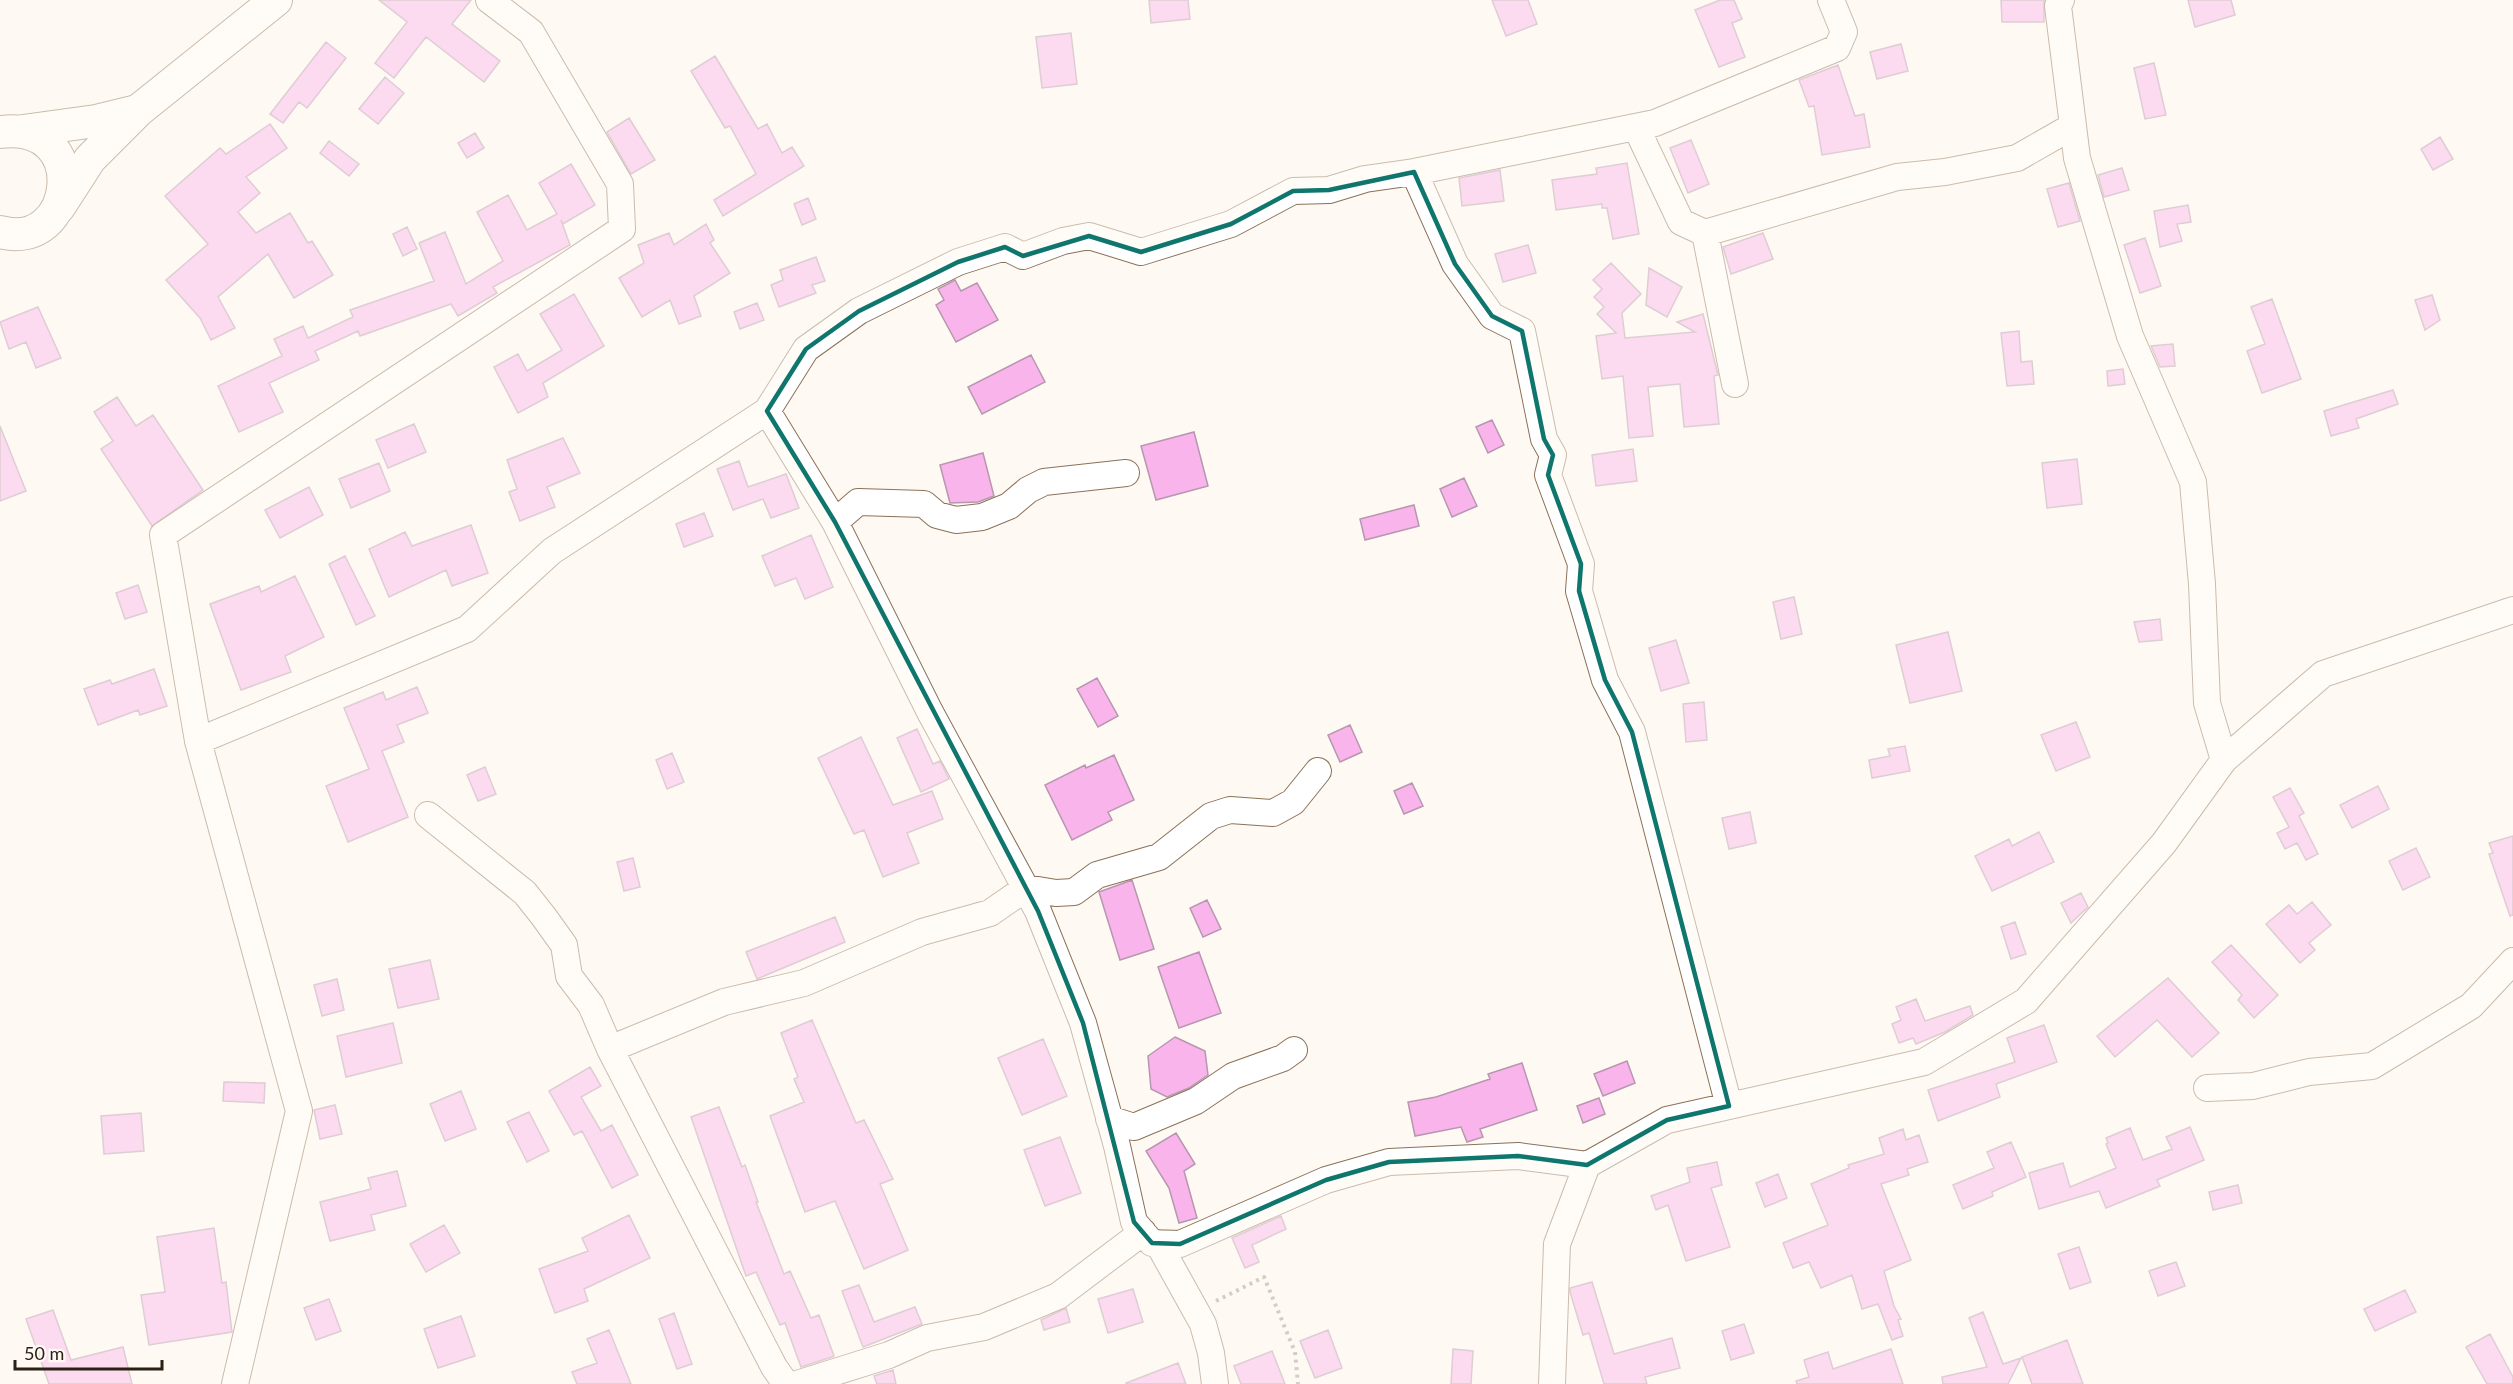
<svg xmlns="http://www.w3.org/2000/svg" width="2513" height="1384" font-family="Lato,sans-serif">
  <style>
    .building { fill: #f9b4eb; stroke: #b697af; stroke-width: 1.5 }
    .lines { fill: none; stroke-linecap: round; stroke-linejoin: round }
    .minor-casing { stroke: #8b7158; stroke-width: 28 }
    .major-casing { stroke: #8b7158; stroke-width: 34 }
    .path { stroke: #a09890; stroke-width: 4; stroke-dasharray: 3 4.5; stroke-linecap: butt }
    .minor { stroke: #fff; stroke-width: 26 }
    .major { stroke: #fff; stroke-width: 32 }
    .marked { fill: none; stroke: #0f766e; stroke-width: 4.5; stroke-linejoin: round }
  </style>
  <rect width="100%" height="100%" fill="#fff9f3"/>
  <path class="building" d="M379 0H471L452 24 500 61 484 82 426 37 394 78 375 63 407 22Z
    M1149 0H1188L1190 19 1151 23Z
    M1492 0H1528L1537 24 1506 36Z
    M1720 0H1734L1742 19 1732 23 1745 57 1719 67 1695 10Z
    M2001 0H2044V22H2002Z
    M2188 0H2231L2235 15 2195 27Z
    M1071 33 1077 84 1042 88 1036 37Z
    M326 42 346 58 307 108 299 102 283 123 270 114Z
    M1901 44 1908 71 1877 79 1870 52Z
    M715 56 758 129 767 124 782 153 792 147 804 166 723 216 714 200 756 174 730 126 725 128 691 71Z
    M2154 63 2166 115 2145 119 2134 68Z
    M1838 65 1855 116 1864 114 1870 147 1822 155 1814 106 1809 107 1799 80Z
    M385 77 404 93 378 124 359 109Z
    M629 118 655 160 631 174 607 132Z
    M270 124 287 148 246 177 260 193 238 212 256 233 290 213 308 243 312 241 333 275 294 298 268 254 218 297 235 328 211 340 200 318 166 280 208 244 165 196 220 148 226 154Z
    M475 133 484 148 467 158 458 143Z
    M2440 137 2453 159 2433 170 2421 149Z
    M1691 140 1709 184 1688 193 1670 148Z
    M329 141 359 164 349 176 320 153Z
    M1627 163 1639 234 1613 239 1607 208H1602V204L1556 210 1552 180 1597 174 1596 168Z
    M571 164 595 205 563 224 561 220 570 245 493 287 497 293 458 316 451 304 360 336 358 331 315 351 319 360 269 383 283 412 239 432 218 386 282 356 274 339 303 326 308 338 353 317 350 310 434 281 419 243 445 232 466 284 503 261 477 212 508 195 527 230 557 214 539 183Z
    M2122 168 2129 190 2104 197 2098 175Z
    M1500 170 1504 201 1462 206 1459 178Z
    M2069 183 2080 221 2058 227 2047 189Z
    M808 198 816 219 802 225 794 204Z
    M2188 205 2191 222 2177 224 2182 241 2160 247 2154 211Z
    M706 224 714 240 710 243 730 273 694 296 701 316 679 324 670 300 642 317 619 278 644 263 638 245 669 233 674 245Z
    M407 227 417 249 403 256 393 234Z
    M1763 233 1773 259 1731 274 1723 247Z
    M2145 238 2161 286 2140 293 2124 245Z
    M1528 245 1536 273 1503 282 1495 254Z
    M816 257 825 281 812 285 816 293 779 307 771 285 783 280 780 270Z
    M1611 263 1641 294 1622 313 1625 338 1695 332 1677 322 1703 314 1718 375 1714 376 1719 424 1684 427 1680 384 1648 387 1653 436 1629 438 1623 376 1602 379 1596 336 1616 333 1597 314 1604 307 1594 297 1602 289 1593 280Z
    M1649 268 1682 287 1667 317 1646 305Z
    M955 280 961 291 977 283 998 320 956 342 936 305 944 300 938 289Z
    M574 294 604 346 543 383 548 397 518 413 494 367 518 354 527 371 562 350 540 314Z
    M2432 295 2440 320 2425 330 2415 300Z
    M2272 299 2301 379 2262 393 2247 351 2265 344 2251 307Z
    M757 303 764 320 740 329 734 312Z
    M38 307 61 358 36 368 26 342 9 349 0 322Z
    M2019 331 2021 362 2032 361 2034 384 2007 386 2001 333Z
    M2173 344 2175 366 2160 367 2151 346Z
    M1031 355 1045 382 982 414 968 387Z
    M2123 369 2125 384 2108 386 2107 371Z
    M2393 390 2398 404 2356 419 2359 428 2331 436 2324 411Z
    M117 397 136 426 153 415 203 490 152 526 101 449 113 441 94 412Z
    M1492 420 1504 445 1488 453 1476 427Z
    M414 424 426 452 388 468 376 440Z
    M0 426 26 491 0 501Z
    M1194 432 1208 486 1156 500 1141 446Z
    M563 438 580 473 547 487 555 507 520 521 509 492 517 489 507 460Z
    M1633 449 1637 481 1596 486 1592 455Z
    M983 453 994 496 978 502 950 503 940 465Z
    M2077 459 2082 504 2047 508 2042 463Z
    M739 461 748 487 786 474 799 508 771 518 763 499 733 510 717 469Z
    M379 463 390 491 351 508 339 479Z
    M1464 478 1477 506 1452 517 1440 489Z
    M309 487 323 515 280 538 265 510Z
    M1414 505 1419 526 1365 540 1360 519Z
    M704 513 713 536 684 547 676 524Z
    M471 525 488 573 452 586 446 570 389 597 369 549 405 532 412 546Z
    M811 535 833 587 805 599 796 578 775 586 762 556Z
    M345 556 375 616 356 625 329 564Z
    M295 576 324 637 285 656 291 672 241 690 210 604 259 586 261 592Z
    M138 585 147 612 125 619 116 593Z
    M1794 597 1802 634 1781 639 1773 602Z
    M2160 619 2162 640 2139 642 2134 622Z
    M1948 632 1962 691 1910 703 1896 645Z
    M1676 640 1689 683 1661 691 1649 648Z
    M154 669 167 706 140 715 138 710 98 725 84 689 110 680 112 684Z
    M1097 678 1118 716 1098 727 1077 689Z
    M417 687 428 713 397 725 404 742 382 751 408 817 348 842 326 786 369 769 344 708 383 692 386 700Z
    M1704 702 1707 740 1686 742 1683 704Z
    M2076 722 2090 757 2056 771 2041 735Z
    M1350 725 1362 752 1340 762 1328 735Z
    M917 729 933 764 940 761 949 779 921 792 897 738Z
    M861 737 893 805 932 791 943 819 907 833 919 863 883 877 864 830 854 834 818 758Z
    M1905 746 1910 771 1872 778 1869 760 1890 756 1888 749Z
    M672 753 684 782 667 789 656 760Z
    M1114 755 1134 800 1108 812 1112 820 1072 840 1045 785 1085 765 1086 768Z
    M485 767 496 794 478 801 467 775Z
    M1412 783 1423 806 1404 814 1394 791Z
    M2378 786 2389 809 2352 828 2340 805Z
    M2290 788 2304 813 2299 816 2318 854 2306 860 2297 843 2285 849 2277 833 2289 827 2273 797Z
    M1750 812 1756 843 1729 849 1722 818Z
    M2039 832 2054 862 1992 891 1975 856 2009 839 2012 846Z
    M2513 836V915L2510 916 2489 854 2493 853 2489 843Z
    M2416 848 2430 877 2403 890 2389 861Z
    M633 858 640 887 624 891 617 862Z
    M1132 880 1154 949 1120 960 1099 892Z
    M2081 893 2088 907 2071 923 2061 903Z
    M1207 900 1221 929 1203 937 1190 908Z
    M2312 902 2331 925 2309 943 2315 950 2300 963 2266 924 2289 905 2297 914Z
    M835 917 845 942 757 979 746 952Z
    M2015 922 2026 954 2011 959 2001 927Z
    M2231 945 2278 995 2254 1018 2238 1000 2242 995 2212 962Z
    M1199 952 1221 1013 1179 1028 1158 967Z
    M430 960 439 999 398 1008 389 969Z
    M2168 978 2219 1033 2192 1057 2157 1020 2115 1057 2097 1036Z
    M337 979 344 1010 322 1016 314 985Z
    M1916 999 1925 1021 1970 1006 1973 1015 1945 1032 1916 1044 1913 1038 1899 1043 1892 1024 1901 1020 1896 1007Z
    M812 1020 856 1123 864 1120 893 1179 880 1184 908 1250 864 1269 835 1201 805 1212 770 1116 804 1102 794 1079 798 1077 781 1033Z
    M393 1023 402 1063 346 1077 337 1036Z
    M2044 1025 2057 1062 1996 1084 2000 1097 1938 1121 1928 1090 2015 1062 2007 1038Z
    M1175 1037 1205 1051 1208 1075 1189 1088 1167 1097 1151 1089 1148 1056Z
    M1043 1039 1067 1096 1022 1115 998 1058Z
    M1627 1061 1635 1083 1603 1096 1594 1074Z
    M1522 1063 1537 1110 1480 1129 1483 1137 1467 1142 1461 1127 1415 1136 1408 1102 1436 1097 1490 1079 1488 1074Z
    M590 1067 601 1086 581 1097 601 1131 612 1125 638 1175 612 1188 582 1131 574 1135 549 1091Z
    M224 1082 265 1083 264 1103 223 1101Z
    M461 1091 476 1129 445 1141 430 1104Z
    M1599 1098 1605 1114 1583 1123 1577 1106Z
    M335 1105 342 1134 320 1139 314 1110Z
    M719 1107 742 1167 745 1165 758 1202H756L784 1274 790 1271 811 1318 819 1315 834 1356 832 1357 801 1367 785 1323 780 1325 756 1272 746 1276 691 1117Z
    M529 1112 549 1151 527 1162 507 1122Z
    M141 1113 144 1151 104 1154 101 1116Z
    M2190 1127 2204 1160 2157 1180 2160 1186 2106 1208 2099 1191 2039 1209 2029 1173 2063 1163 2070 1187 2116 1168 2106 1144 2108 1143 2106 1138 2130 1128 2143 1160 2172 1149 2166 1137Z
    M1903 1129 1906 1140 1919 1135 1928 1162 1907 1169 1909 1175 1881 1184 1911 1260 1884 1271 1894 1306 1901 1319 1898 1320 1903 1336 1892 1340 1878 1304 1862 1309 1852 1275 1821 1288 1809 1262 1793 1268 1783 1243 1828 1225 1811 1184 1849 1168 1848 1165 1884 1154 1879 1138Z
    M1176 1133 1195 1164 1184 1171 1197 1218 1179 1223 1169 1188 1146 1151Z
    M1060 1137 1081 1193 1045 1206 1024 1150Z
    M2011 1142 2026 1177 1992 1192 1993 1196 1963 1209 1953 1185 1994 1168 1987 1152Z
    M1717 1162 1722 1185 1711 1188 1730 1247 1686 1261 1668 1205 1656 1210 1651 1196 1690 1182 1687 1168Z
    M397 1171 406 1206 371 1215 375 1230 330 1241 320 1202 371 1189 368 1178Z
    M1778 1174 1787 1198 1765 1207 1756 1183Z
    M2238 1185 2242 1203 2213 1210 2209 1192Z
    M629 1215 650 1258 584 1289 588 1301 555 1313 539 1269 588 1251 582 1238Z
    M1281 1216 1286 1229 1252 1245 1259 1262 1245 1268 1232 1238Z
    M444 1225 460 1253 426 1272 410 1244Z
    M214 1228 222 1283 226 1282 232 1332 149 1345 141 1295 165 1292 157 1237Z
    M2079 1247 2091 1282 2070 1289 2058 1254Z
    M2176 1262 2185 1286 2158 1296 2149 1271Z
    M1592 1282 1614 1354 1672 1338 1680 1368 1645 1377 1647 1384H1604L1589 1333 1583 1335 1570 1292V1288Z
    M859 1285 874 1322 915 1307 922 1324 863 1347 842 1291Z
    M1133 1289 1143 1322 1108 1333 1098 1299Z
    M2405 1290 2416 1312 2375 1331 2364 1309Z
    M329 1299 341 1331 316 1340 304 1308Z
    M1066 1308 1070 1322 1044 1330 1041 1320Z
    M53 1310 71 1360 123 1347 132 1384H49L26 1319Z
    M1983 1312 2003 1364 2021 1358 2008 1384H1943L1942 1377 1987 1367 1969 1318Z
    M674 1313 692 1364 677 1369 659 1319Z
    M461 1316 475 1356 438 1368 424 1329Z
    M1744 1324 1754 1353 1731 1360 1722 1331Z
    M609 1330 631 1384H577L572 1372 597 1363 587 1339Z
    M1328 1330 1342 1368 1315 1378 1300 1341Z
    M2490 1334 2513 1377V1384H2487L2466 1347Z
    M2067 1340 2083 1384H2032L2022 1357Z
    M1453 1349 1473 1351 1471 1384H1451Z
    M1891 1349 1903 1384H1797L1796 1381 1809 1377 1804 1360 1828 1352 1833 1369Z
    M1272 1351 1285 1384H1241L1234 1366Z
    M1178 1363 1186 1384H1127L1126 1383Z
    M893 1370 896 1384H877L874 1376Z"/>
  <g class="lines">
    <g class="minor-casing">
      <path id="minor" d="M2061 0 2058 6 2077 158 2130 336 2193 482 2202 584 2207 703 2224 760
        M1636 127 1681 222 1705 233 1897 177 1945 172 2017 158 2073 126
        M1414 172 1655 123 1837 48 1844 32 1831 0
        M1705 233 1735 384
        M767 411 806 349 859 311 958 262 1005 247 1023 256 1063 241 1089 236 1141 252 1231 224 1293 191 1329 190 1365 179 1414 172 1455 264 1492 316 1522 331 1544 439 1553 455 1548 475 1581 564 1579 591 1605 680 1632 732 1729 1106
        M835 522 858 502 924 504 937 515 956 520 982 517 1009 506 1028 490 1044 482 1126 473
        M198 741 467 629 552 551 767 411 835 522 930 712 1038 911 1083 1023 1117 1146 1134 1222 1152 1243 1180 1244 1326 1180 1389 1162 1518 1156 1587 1165
        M428 815 525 893 544 917 564 945 569 976 591 1005 610 1049
        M2207 1088 2253 1086 2309 1072 2372 1066 2471 1006 2513 961
        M1109 1119 1134 1127 1196 1101 1233 1076 1283 1058 1294 1050
        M1158 1243 1203 1324 1211 1353 1215 1384
        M235 1384 299 1111 198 741 163 535 622 229 620 184 531 32 489 0
        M786 1384 774 1367 610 1049 724 1002 804 983 922 932 990 913 1026 888 1056 893 1074 892 1097 875 1159 857 1211 816 1230 810 1273 813 1293 802 1318 771
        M797 1384 889 1355 927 1338 984 1327 1058 1296 1143 1232
        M1552 1384 1557 1244 1587 1165 1667 1120 1924 1062 2026 1001 2164 843 2224 760 2323 674 2513 610"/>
    </g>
    <g class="major-casing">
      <path id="major" d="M23 131 96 121 137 111
        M0 132C93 120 76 253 0 232
        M59 207 90 159 139 110 276 0"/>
    </g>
    <path class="path" d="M1216 1301 1264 1277 1295 1352 1298 1384"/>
    <use href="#minor" class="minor"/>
    <use href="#major" class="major"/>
  </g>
  <path d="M0 0H2513V1384H0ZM1414 172 1455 264 1492 316 1522 331 1544 439 1553 455 1548 475 1581 564 1579 591 1605 680 1632 732 1729 1106 1667 1120 1587 1165 1518 1156 1389 1162 1326 1180 1180 1244 1152 1243 1134 1222 1083 1023 1038 911 835 522 767 411 806 349 859 311 958 262 1005 247 1023 256 1089 236 1141 252 1231 224 1293 191 1329 190Z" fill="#fff9f3" fill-opacity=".55" fill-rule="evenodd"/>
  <path class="marked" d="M1414 172 1455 264 1492 316 1522 331 1544 439 1553 455 1548 475 1581 564 1579 591 1605 680 1632 732 1729 1106 1667 1120 1587 1165 1518 1156 1389 1162 1326 1180 1180 1244 1152 1243 1134 1222 1083 1023 1038 911 835 522 767 411 806 349 859 311 958 262 1005 247 1023 256 1089 236 1141 252 1231 224 1293 191 1329 190Z"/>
  <path d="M15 1360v9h147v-9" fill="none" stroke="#2b2016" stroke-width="3"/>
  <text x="24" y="1360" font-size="18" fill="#2b2016" stroke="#fff9f3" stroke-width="4.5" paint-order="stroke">50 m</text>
</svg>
